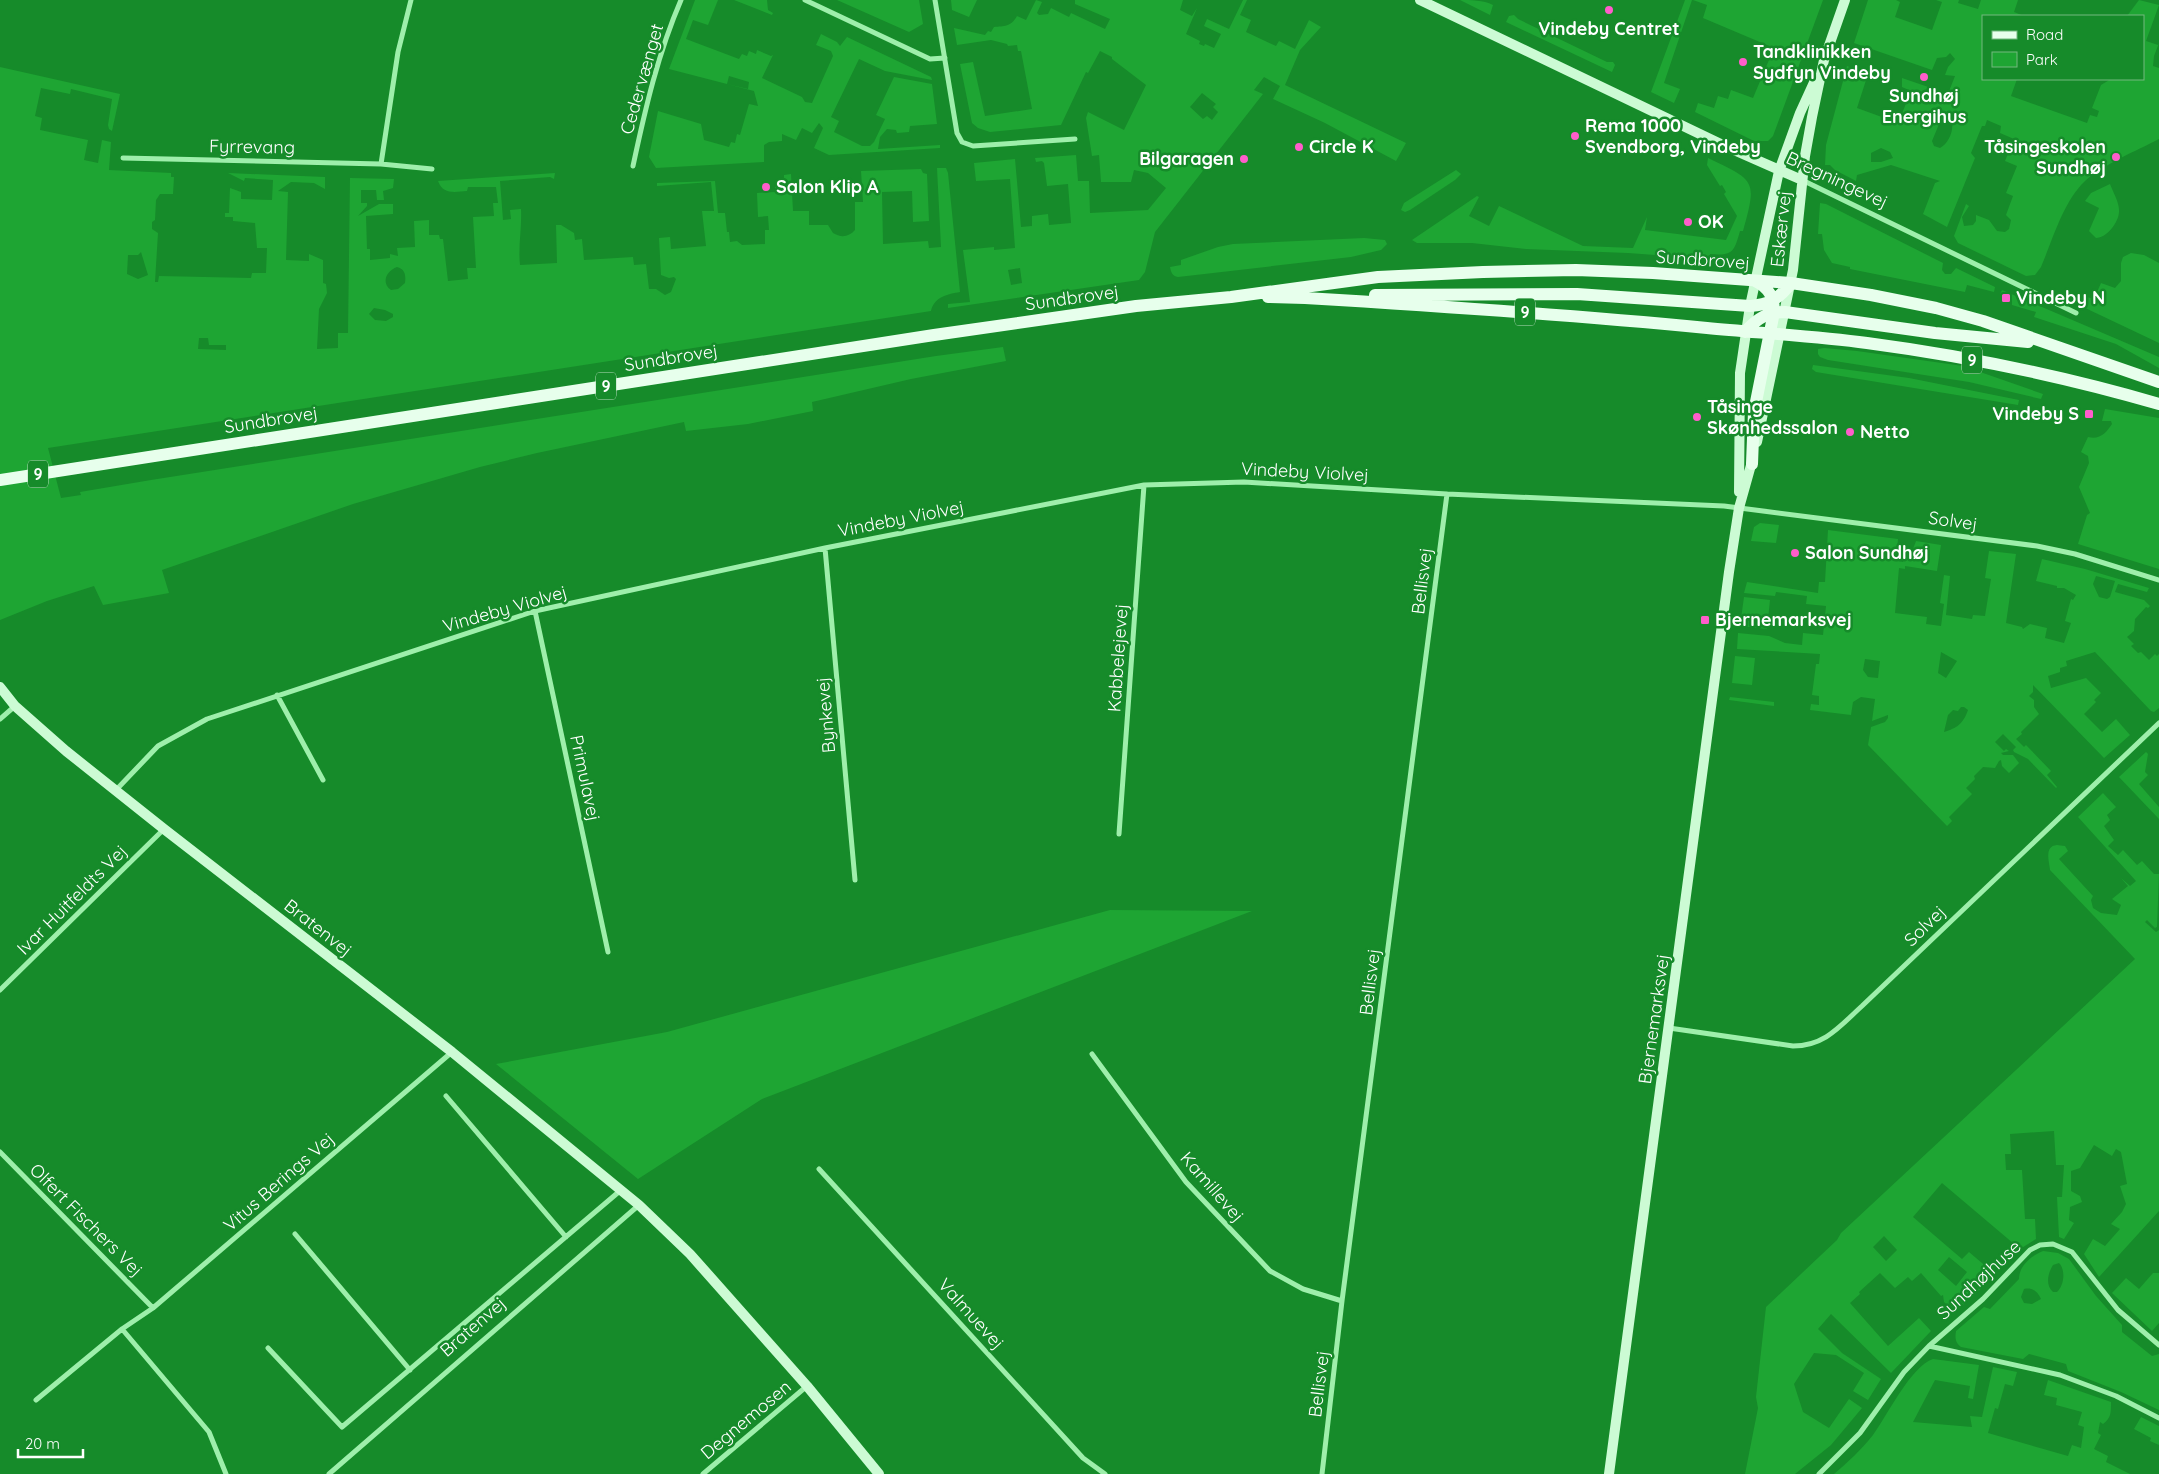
<svg xmlns="http://www.w3.org/2000/svg" width="2159" height="1474" font-family="Quicksand,sans-serif">
  <style>
    .green { fill: #1ea533; fill-rule: evenodd }
    .lines { fill: none; stroke-linecap: round; stroke-linejoin: round }
    .street { stroke: #9eefab; stroke-width: 5 }
    .secondary { stroke: #ccfbd4; stroke-width: 10 }
    .primary { stroke: #e7ffec; stroke-width: 12 }
    .poi-dot { fill: #ff5dcb; stroke: #168b2a; stroke-width: 2 }
    .labels { text-anchor: middle; stroke-width: 5; stroke-linejoin: round; paint-order: stroke }
    .shield { fill: #168b2a; stroke: #b9dcbf; stroke-width: 1 }
    .shield-label { font-size: 16px; font-weight: bold; fill: #fff }
    .poi-label { font-size: 18px; font-weight: bold; fill: #fff; stroke: #168b2a; text-anchor: start }
    .street-label { font-size: 18px; fill: #fff; stroke: #168b2a }
  </style>
  <rect width="100%" height="100%" fill="#168b2a"/>
  <path class="green" d="M695 0H718L708 25 693 20 686 39 739 59 742 54 747 56 749 51 756 54 757 50 771 56 773 55 762 78 802 97 805 102 812 103 833 56 831 51 816 45 821 34 837 42 840 46 847 37 931 77 932 80 885 71 859 59 831 117 839 121 834 132 862 146H870L874 142 885 119 876 115 894 77 932 84 937 124 910 126 909 132 897 133 896 130 887 129 880 137 878 149 940 145V148L829 155 814 148 823 128 819 123 812 133 802 128 796 140 782 134V141L769 142 764 145V162L656 168 649 157 658 111 701 124 704 140 729 147 731 142 735 143 737 134 740 135 749 104 758 106 754 91 669 69ZM729 76 749 82 748 89 727 84Z
    M734 0H767L768 10 773 13 772 15Z
    M837 0H919L923 24 909 32Z
    M951 0H977L969 17 952 10Z
    M1036 0 1042 2 1037 13 1039 15 1048 14 1051 8 1069 17 1071 13 1105 29 1110 19 1075 4V0H1183L1180 10 1192 16 1197 8 1186 34 1200 41 1199 44 1204 46 1205 44 1214 48 1221 34 1204 26 1207 19 1229 29 1243 0H1247L1240 15 1251 20 1246 32 1276 46 1279 41 1295 49 1309 20 1321 27 1300 50 1285 85 1406 143 1396 161 1325 123 1273 99 1280 86 1264 77 1254 90 1263 94 1155 232 1145 272 1139 280 948 308V304L970 302 963 250 994 247V250L1015 248 1010 179 976 181 974 163 1015 159 1021 227 1032 226V216L1048 214 1049 225 1071 223 1068 184 1047 186 1044 163 1042 161 1036 162 1035 158 1076 155 1078 181H1089L1090 213 1148 210 1166 188 1148 173 1134 170 1131 182H1101L1099 155 1092 156 1086 118 1088 112 1124 130 1146 85 1112 59V57L1100 51 1088 73 1086 72 1061 125 990 132 978 128 972 123 960 64 973 62 985 116 1032 109 1021 51H1018L1017 45 1008 46 1007 44 991 40 957 45 954 28 985 35 988 31 991 32 994 27C1004 26 1011 27 1017 16L1026 20ZM1202 93 1216 104 1213 107 1218 112 1212 120 1207 116 1203 119 1190 107ZM1020 268 1022 283 1011 285 1008 270Z
    M1460 0C1471 0 1483 0 1493 5L1490 15Z
    M1685 0H1692L1664 83 1680 89 1674 103 1651 92Z
    M1693 0H1823L1773 136 1768 141H1754L1695 112 1698 103 1714 108 1718 96 1728 99 1731 90 1753 98 1774 48 1703 18 1707 5Z
    M1868 0H1896L1900 2 1895 17 1932 30 1942 2 1936 0H1959L1958 3 1978 9 1981 0H2018L2014 12 2024 16H1983V79H2017L2011 96 2087 123 2090 115 2097 117 2099 111 2092 108 2101 85 2111 79H2143V16H2127L2139 0 2159 5 2146 41 2158 45 2159 43 2154 56 2153 66 2159 68V139C2136 151 2104 164 2085 181 2063 202 2053 239 2041 267L2035 275 2026 276 1958 243 1954 236 1966 204 1969 206 1962 217 1964 226 1973 225 1976 221V215L1989 220 1997 231 2005 232 2009 229 2011 220 2006 215 2013 196 2006 193 2017 166 2005 161 2009 151 2016 150 2017 143 2014 139 2000 133 2001 126 1987 120 1985 126H1982L1971 153 1975 158 1947 227 1923 214 1935 183 1940 181 1891 165 1857 175 1856 181 1835 170 1830 165H1825L1826 145 1847 66 1868 74 1857 108 1890 120 1891 118 1899 121 1911 91 1902 87V78L1940 91 1938 96 1946 99 1955 76 1945 75 1948 67 1955 59 1950 53 1946 57 1937 58 1932 70 1854 43ZM1945 116 1951 119C1955 129 1949 143 1940 148L1934 146 1932 141 1942 117ZM1881 148 1890 152 1893 158 1881 162H1871V153Z
    M1514 15 1518 19 1607 62H1613L1615 65 1612 72 1506 22 1509 16Z
    M0 67 120 94 112 131 109 129 108 125 112 99 71 89 70 94 41 88 35 116 42 118 40 130 88 140 84 160 98 163 102 140 111 142 109 170 171 173V177H174L173 194H160L156 200 155 220 152 222V229L158 233 155 282H158L159 276 251 278 252 273H266L267 248H257L255 223 233 221V217H225V213H229L230 188 241 192V199L272 200 273 180 245 178 244 181 228 173 325 177V189L314 183 291 182 278 191 288 192 286 260 309 261V254L323 260V283L326 284 327 293 319 309 317 349 338 348V333H348L350 178 394 179 393 188 383 191 384 200H377L376 190H361V203H367V206L358 216 379 204H393V214L366 216 367 249H370V260L390 258V254L398 256 397 248 415 247 414 221 429 220V235H439L440 239H443L448 281 468 279 467 268H476L473 217 494 216 493 203H498L496 187H468L467 191C455 192 443 195 438 181L555 173 554 179 550 177 500 181 503 220 511 219 510 210 521 209C522 228 518 246 520 265L557 263 556 225H561L574 233 575 240 582 239 584 260 633 257 634 265 646 264 649 289H656L665 295 671 292 676 279 674 277 669 278 661 275 659 238 670 237 671 249 706 246 702 211H714L711 182 657 186V183L715 181 718 213H725L727 232H729L730 242 737 241 742 245 765 244V230H769L768 216 758 217 757 193 775 192V183L784 182V175L791 174 793 211H809V225H828L833 233C841 238 849 237 855 230V202H863L861 171 921 169 923 173 927 174 929 221 913 222 912 191 882 192 883 244 928 241 929 248 941 247 937 168H946L948 173 960 292C948 294 934 297 931 311L48 448 61 498 81 495 80 492 151 480 936 356 1003 347 1006 361 911 379 812 402 813 411 748 424 686 431 684 422 537 453 480 467 353 504 162 570 169 593 103 605 94 586 47 601 0 620ZM141 252 148 275 138 279 127 274 128 255H138ZM397 267C405 269 406 275 405 283L398 289 391 290C381 283 386 271 397 267ZM374 308 385 310 393 314V317L386 321 375 320 369 314ZM199 338H208L209 345H226V350L198 349Z
    M1708 158C1756 181 1757 180 1743 231H1740C1734 252 1733 256 1710 254V259L1628 253 1526 249 1472 243H1417L1412 240 1477 196 1479 197 1469 216 1489 226 1499 206 1583 246 1633 248 1647 217 1645 230 1726 240 1737 216 1724 194 1726 192 1722 185 1720 186 1707 165Z
    M1456 170 1461 174 1455 180 1410 210 1405 212 1401 210 1404 203Z
    M2110 184C2113 192 2119 202 2119 210 2120 221 2107 238 2096 238L2089 231 2099 208 2085 201 2091 193Z
    M1820 203 1826 204 1943 263 1942 270 1945 274H1951L1956 268 1995 287 1994 292 1967 285 1965 292 1850 269V267L1832 263 1824 250 1822 234H1818Z
    M1364 238 1385 240 1387 244 1381 250 1351 257 1178 277C1172 276 1171 272 1170 267L1181 265V260L1218 247 1233 244Z
    M2131 253 2144 255 2159 263V343L2081 306 2087 297 2094 299 2101 283 2115 288 2121 281V263L2123 257Z
    M2002 290 2159 357V368L2116 344 2034 317 2036 312 2012 305V297L2000 294Z
    M1824 348 1857 351 1963 366 2043 394 2041 399 1969 382 1828 360 1820 357 1818 354V349Z
    M1813 365 1909 378 2019 400 2018 405 1816 372 1812 369Z
    M2105 409 2159 418V569L2078 544 2087 515 2090 513 2079 487 2089 463 2088 456 2081 452 2088 437C2100 440 2106 433 2112 424L2111 421H2102Z
    M1760 523 1779 525 1776 543 1751 541 1754 527Z
    M1828 530 1898 539 1896 560 1903 562 1905 549H1913L1916 541 1941 545 1937 571 1905 566V569L1899 568 1895 613 1927 617 1926 624 1941 626 1944 604 1940 603 1944 575 1950 576 1946 615 1972 619 1973 615 1985 616 1991 579 1985 578 1989 551 2016 554 2006 623 2022 627 2023 629 2030 624 2047 628 2045 638 2064 643 2071 623 2065 621 2071 599 2073 600 2076 595 2064 588H2057V586L2036 581 2042 559 2085 569 2149 588 2147 592 2118 584 2115 592 2144 600 2150 606 2148 608 2146 607 2135 619 2134 631 2127 637 2134 644 2131 646 2138 653 2141 652 2149 660 2155 654 2157 656 2159 654V708L2154 712 2151 711 2095 652 2066 661 2067 666 2060 668V672L2048 676 2051 688 2086 678 2101 693 2094 700 2096 702 2084 714 2102 732 2116 719 2130 735 2104 758 2033 685V692L2029 696 2034 700V707L2039 714 2021 732 2022 734 2016 739 2024 747 2026 745 2051 771 2047 775 2057 787 2056 788 2028 759 2014 752 2013 750 2016 747 2003 734 1995 742 2004 751 2006 749 2009 751 2001 753 2003 755H2013L2019 763 2009 773 2002 766 2001 760 1999 761 1995 768 1983 767 1974 776 1975 779 1966 788 1972 794 1949 817 1952 821 1947 826 1868 745 1871 727 1885 722 1888 718V715L1872 721 1875 699 1861 697 1853 702 1851 715 1810 710 1811 704 1819 705V696L1812 695 1816 664H1819L1820 654 1737 649 1738 633 1769 636 1785 643 1802 645 1803 633 1823 635 1826 606 1806 604 1807 596 1776 592 1775 596 1744 593 1747 582 1818 593 1819 582H1825ZM2096 576 2115 581 2110 597 2107 599 2099 597 2093 584ZM1941 652 1957 661 1946 678 1938 673ZM1865 659 1880 661 1878 678 1868 677 1863 670ZM1961 707H1964L1968 710C1963 724 1957 728 1944 732L1948 715 1953 710 1958 711Z
    M1744 597 1770 600 1767 629 1740 626Z
    M1735 656 1755 658 1752 685 1732 683Z
    M1730 697 1774 702V706L1729 700Z
    M2146 752 2148 754 2145 772 2148 775 2139 784 2159 807V819L2119 777Z
    M2103 793 2116 807 2107 815 2110 820 2104 826 2114 840 2108 846 2118 855 2123 850 2137 865 2142 861 2154 874H2159L2157 927 2155 928 2147 920 2145 922 2156 932 2159 930V1211L2099 1277 2084 1254 2093 1239 2105 1246 2120 1229 2111 1224 2122 1212 2126 1204 2120 1186 2127 1184 2121 1152 2116 1149 2112 1156 2094 1145 2080 1168 2071 1171V1191L2080 1196 2082 1202 2070 1207 2069 1220 2074 1223 2064 1239 2059 1237 2057 1197H2062L2064 1165H2056L2054 1131 2010 1134 2011 1154H2005L2006 1170H2022L2025 1219H2035L2036 1239 2020 1249 1942 1183 1913 1217 1962 1259 1969 1252 1996 1275 1955 1312 1944 1302 1943 1295 1941 1296 1921 1273 1912 1281 1908 1277 1895 1288 1880 1273 1859 1292 1860 1294 1850 1303 1888 1346 1919 1318 1931 1331 1891 1373 1831 1314 1818 1329 1842 1353 1881 1379 1868 1400 1853 1391 1864 1373 1836 1355 1814 1353 1794 1384 1803 1412 1829 1428 1849 1399 1862 1408 1831 1445 1795 1474H1745L1758 1408 1756 1397 1766 1307 1837 1240 1841 1233 2135 959 2050 870C2050 864 2043 846 2057 845 2059 845 2062 846 2065 846L2068 851 2059 859 2093 896 2091 900 2093 908 2101 913 2117 915 2121 905 2112 899 2128 886 2121 878 2130 886 2136 881 2078 817ZM1884 1236 1897 1250 1886 1261 1873 1247ZM1949 1257 1967 1272 1956 1286 1938 1270Z
    M1110 910 1252 911 762 1099 638 1179 496 1064 667 1032Z
    M2043 1251 2058 1253 2069 1259 2096 1296 2122 1325V1332L2152 1356 2159 1354V1410L2121 1392 2068 1371 2066 1364 2029 1354 2023 1359 1961 1347C1955 1342 1955 1338 1956 1331L1984 1307 1990 1309 2019 1279C2019 1266 2031 1256 2043 1251ZM2059 1263C2066 1270 2064 1286 2057 1292H2053C2045 1285 2048 1273 2053 1265ZM2024 1289C2033 1287 2038 1292 2041 1299L2032 1304 2024 1303 2021 1297Z
    M2153 1273H2159V1323L2152 1331 2112 1293 2126 1278 2139 1289Z
    M1933 1359 1979 1365 1973 1399 1968 1398 1970 1386 1935 1380 1913 1422 1972 1427 1970 1416 1982 1417 1993 1367 2017 1372 2013 1386 2005 1384 1998 1409 1995 1408 1988 1433 2068 1456 2072 1445 2081 1448 2084 1427 2078 1425 2082 1412 2056 1405 2057 1398 2044 1395 2048 1380 2111 1402C2111 1413 2111 1418 2103 1424L2100 1422 2098 1433 2101 1435 2094 1449 2108 1456 2106 1462 2130 1474H1834C1848 1462 1861 1450 1873 1435 1887 1416 1911 1366 1933 1359Z
    M2141 1417 2159 1426V1445L2150 1441 2151 1438 2134 1429Z"/>
  <g class="lines">
    <path class="street" d="M805 0 930 59 945 58
      M935 0 957 133 962 142 973 146 1075 139
      M123 158 381 164 398 52 411 0
      M381 164 432 169
      M633 166C645 110 658 53 681 0
      M1802 180 2076 313
      M825 548 855 880
      M535 611 608 952
      M277 695 323 780
      M0 719 15 706
      M116 790 158 746 207 719 535 611 825 548 1144 485 1244 482 1447 494 1724 506 2037 546 2075 554 2159 580
      M1119 834 1144 485
      M0 990 164 829
      M1669 1028 1793 1046C1825 1046 1840 1026 1862 1006L2159 723
      M1092 1054 1186 1182 1270 1271 1303 1289 1342 1301
      M446 1096 566 1237
      M0 1152 153 1308
      M819 1169 1083 1458 1105 1474
      M295 1234 410 1370
      M122 1329 209 1432 226 1474
      M2159 1345 2118 1310 2072 1252 2053 1244 2040 1245 2030 1250 1983 1299 1929 1346 2060 1375 2116 1396 2159 1418
      M268 1348 342 1427 621 1190
      M36 1400 122 1329 153 1308 452 1052
      M329 1474 639 1205
      M703 1474 807 1386
      M1322 1474 1342 1301 1447 494
      M1819 1474 1860 1433 1904 1372 1929 1346"/>
    <path class="secondary" d="M1420 0 1727 147 1802 180
      M1757 442 1793 270 1805 156 1812 117 1824 60 1845 0
      M1739 492 1740 373 1750 306 1779 171 1800 113 1816 78
      M0 687 15 706 66 751 164 829 452 1052 639 1205 690 1254 807 1386 879 1474
      M1609 1474 1729 572 1739 508 1753 458"/>
    <path class="primary" d="M1375 295 1577 294 1750 306C1769 305 1780 298 1791 283
      M1268 297 1305 298C1439 306 1573 315 1707 328 1760 333 1814 336 1867 343 1965 356 2063 376 2159 404
      M1745 332C1757 318 1768 312 1785 312L1935 333 2028 342
      M1752 464 1754 412 1774 312C1774 297 1769 288 1755 281
      M0 480 934 335 1136 306 1231 297 1378 277 1483 272 1576 270 1653 273 1791 283 1871 295 1936 308 1983 321 2159 382"/>
  </g>
  <g class="poi-dot">
    <circle cx="1609" cy="10" r="5"/>
    <circle cx="1743" cy="62" r="5"/>
    <circle cx="1924" cy="77" r="5"/>
    <circle cx="1575" cy="136" r="5"/>
    <circle cx="1299" cy="147" r="5"/>
    <circle cx="2116" cy="157" r="5"/>
    <circle cx="1244" cy="159" r="5"/>
    <circle cx="766" cy="187" r="5"/>
    <circle cx="1688" cy="222" r="5"/>
    <rect x="2001" y="293" width="10" height="10" rx="2.5"/>
    <rect x="2084" y="409" width="10" height="10" rx="2.5"/>
    <circle cx="1697" cy="417" r="5"/>
    <circle cx="1850" cy="432" r="5"/>
    <circle cx="1795" cy="553" r="5"/>
    <rect x="1700" y="615" width="10" height="10" rx="2.5"/>
  </g>
  <g class="labels">
    <g class="shield">
      <rect x="1515" y="298.5" width="20" height="27" rx="4"/>
      <rect x="1962" y="346.5" width="20" height="27" rx="4"/>
      <rect x="596" y="372.5" width="20" height="27" rx="4"/>
      <rect x="28" y="460.5" width="20" height="27" rx="4"/>
    </g>
    <g class="shield-label">
      <text x="1525" y="318">9</text>
      <text x="1972" y="366">9</text>
      <text x="606" y="392">9</text>
      <text x="38" y="480">9</text>
    </g>
    <g class="poi-label">
      <text x="1609" y="35" text-anchor="middle">Vindeby Centret</text>
      <text x="1753" y="58">Tandklinikken<tspan x="1753" dy="21">Sydfyn Vindeby</tspan></text>
      <text x="1924" y="102" text-anchor="middle">Sundhøj<tspan x="1924" dy="21">Energihus</tspan></text>
      <text x="1585" y="132">Rema 1000<tspan x="1585" dy="21">Svendborg, Vindeby</tspan></text>
      <text x="1309" y="153">Circle K</text>
      <text x="2106" y="153" text-anchor="end">Tåsingeskolen<tspan x="2106" dy="21">Sundhøj</tspan></text>
      <text x="1234" y="165" text-anchor="end">Bilgaragen</text>
      <text x="776" y="193">Salon Klip A</text>
      <text x="1698" y="228">OK</text>
      <text x="2016" y="304">Vindeby N</text>
      <text x="1707" y="413">Tåsinge<tspan x="1707" dy="21">Skønhedssalon</tspan></text>
      <text x="2079" y="420" text-anchor="end">Vindeby S</text>
      <text x="1860" y="438">Netto</text>
      <text x="1805" y="559">Salon Sundhøj</text>
      <text x="1715" y="626">Bjernemarksvej</text>
    </g>
    <g class="street-label">
      <text transform="translate(642 79) rotate(-74)" y="6">Cedervænget</text>
      <text transform="translate(252 147) rotate(1)" y="6">Fyrrevang</text>
      <text transform="translate(1837 180) rotate(25)" y="6">Bregningevej</text>
      <text transform="translate(1781 229) rotate(-84)" y="6">Eskærvej</text>
      <text transform="translate(1703 260) rotate(4)" y="6">Sundbrovej</text>
      <text transform="translate(1072 298) rotate(-8)" y="6">Sundbrovej</text>
      <text transform="translate(671 358) rotate(-9)" y="6">Sundbrovej</text>
      <text transform="translate(271 420) rotate(-9)" y="6">Sundbrovej</text>
      <text transform="translate(1305 472) rotate(3)" y="6">Vindeby Violvej</text>
      <text transform="translate(901 519) rotate(-11)" y="6">Vindeby Violvej</text>
      <text transform="translate(1953 521) rotate(8)" y="6">Solvej</text>
      <text transform="translate(1422 581) rotate(-83)" y="6">Bellisvej</text>
      <text transform="translate(505 609) rotate(-16)" y="6">Vindeby Violvej</text>
      <text transform="translate(1118 658) rotate(-86)" y="6">Kabbelejevej</text>
      <text transform="translate(826 715) rotate(-95)" y="6">Bynkevej</text>
      <text transform="translate(585 778) rotate(78)" y="6">Primulavej</text>
      <text transform="translate(72 900) rotate(-45)" y="6">Ivar Huitfeldts Vej</text>
      <text transform="translate(1925 926) rotate(-44)" y="6">Solvej</text>
      <text transform="translate(318 928) rotate(38)" y="6">Bratenvej</text>
      <text transform="translate(1370 982) rotate(-83)" y="6">Bellisvej</text>
      <text transform="translate(1654 1019) rotate(-82)" y="6">Bjernemarksvej</text>
      <text transform="translate(279 1182) rotate(-41)" y="6">Vitus Berings Vej</text>
      <text transform="translate(1212 1187) rotate(49)" y="6">Kamillevej</text>
      <text transform="translate(86 1220) rotate(45)" y="6">Olfert Fischers Vej</text>
      <text transform="translate(1979 1280) rotate(-43)" y="6">Sundhøjhuse</text>
      <text transform="translate(971 1314) rotate(48)" y="6">Valmuevej</text>
      <text transform="translate(473 1327) rotate(-41)" y="6">Bratenvej</text>
      <text transform="translate(1319 1384) rotate(-83)" y="6">Bellisvej</text>
      <text transform="translate(746 1420) rotate(-40)" y="6">Degnemosen</text>
    </g>
  </g>
  <rect x="1982" y="15" width="162" height="65" fill="#168b2a" stroke="#73b97f"/>
  <rect x="1992" y="31" width="25" height="8" fill="#e7ffec" stroke="#73b97f"/>
  <text x="2026" y="40" font-size="15" fill="#ffffff">Road</text>
  <rect x="1992" y="52" width="25" height="15" fill="#1ea533" stroke="#73b97f"/>
  <text x="2026" y="65" font-size="15" fill="#ffffff">Park</text>
  <path d="M18 1449v8h65v-8" fill="none" stroke="#ffffff" stroke-width="2.5"/>
  <text x="25" y="1449" font-size="15" fill="#ffffff" stroke="#168b2a" stroke-width="4" paint-order="stroke">20 m</text>
</svg>
